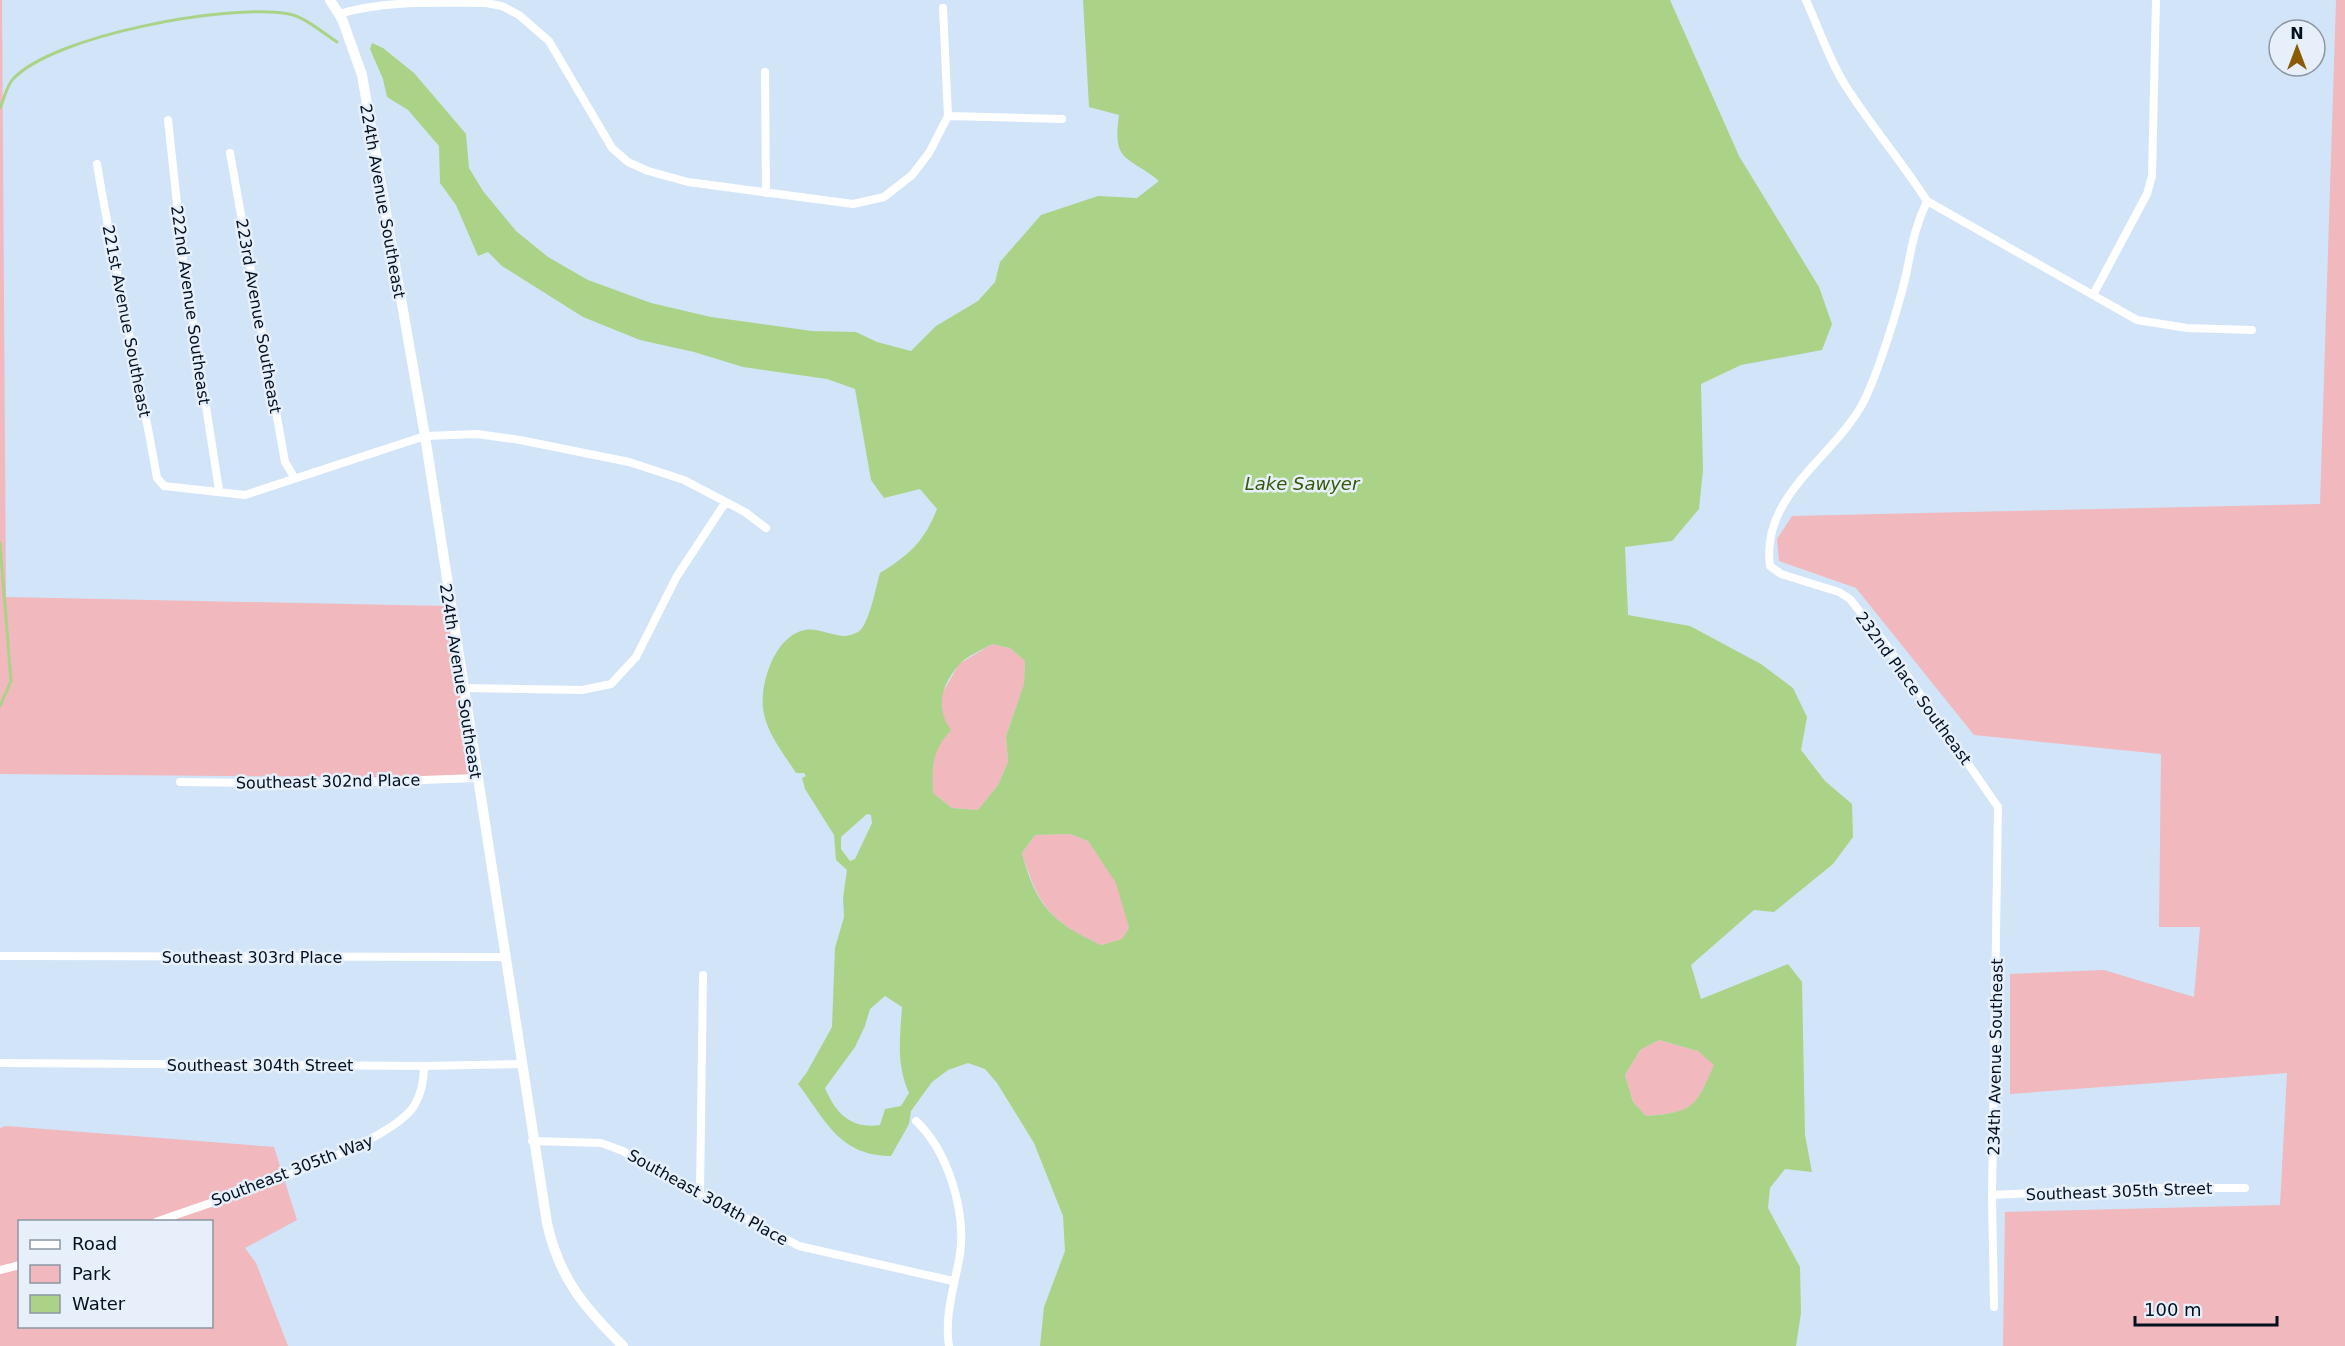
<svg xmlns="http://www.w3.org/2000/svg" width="2345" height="1346" font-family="'DejaVu Sans',sans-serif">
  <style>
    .green { fill: #f1b8bd; fill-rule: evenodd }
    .water { fill: #aad388; fill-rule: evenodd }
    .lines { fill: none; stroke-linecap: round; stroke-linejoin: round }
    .stream { stroke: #aad388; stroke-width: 3 }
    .minor { stroke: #fff; stroke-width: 8 }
    .tertiary { stroke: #fff; stroke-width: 10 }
    .labels { text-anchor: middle; stroke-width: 5; stroke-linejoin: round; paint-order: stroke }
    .street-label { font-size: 16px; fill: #021020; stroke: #e7f0fa }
    .water-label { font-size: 18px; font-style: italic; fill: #345806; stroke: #e7f0fa }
  </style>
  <rect width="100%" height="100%" fill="#d2e4f8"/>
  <path class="green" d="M0 0H2L6 597 444 606 463 688 476 778 0 774Z
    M2336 0H2345V1346H2003L2005 1212 2280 1205 2287 1073 2010 1094V974L2104 970 2194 997 2200 927H2159L2161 754 1974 735 1856 588 1779 561 1777 539 1792 516 2320 504Z
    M992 644 1010 648 1025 661 1024 684 1006 736 1008 762 998 785 978 810 952 808 933 793 932 774 941 717 940 697 959 664Z
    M1070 834 1088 841 1117 883 1129 928 1122 939 1101 945C1050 921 1039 907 1022 853L1035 835Z
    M1659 1040 1698 1051 1715 1064C1694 1107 1696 1112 1646 1116L1633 1102 1625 1075 1640 1050Z
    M6 1126 274 1147 297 1220 245 1248 256 1263 288 1346H0V1128ZM20 1222H212V1326H20Z"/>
  <path class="water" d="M1083 0H1670L1739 156 1819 287 1832 324 1822 350 1741 365 1701 384 1703 470 1699 509 1672 541 1625 547 1628 615 1690 626 1761 664 1793 688 1807 717 1801 750 1825 781 1852 804 1853 837 1833 864 1774 912 1754 910 1691 965 1701 999 1788 964 1802 982 1805 1135 1812 1172 1785 1169 1770 1188 1768 1208 1800 1267 1801 1313 1796 1346H1040L1044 1307 1065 1251 1063 1216 1034 1143 997 1083 985 1069 968 1063 948 1070 932 1082 911 1111 909 1124 891 1156C839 1156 825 1119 798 1084L807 1072 832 1027 835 948 844 917 843 898 847 870 836 860 834 835 805 789 802 778 806 776 804 773H796C784 754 765 731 763 708 760 681 776 635 805 630 824 627 839 643 858 632 869 626 876 586 880 573 909 555 924 542 937 509L920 489 884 498 871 480 855 389 827 379 743 367 694 352 640 340 583 317 502 266 488 252 478 256 456 205 440 183 439 146 408 110 387 97 383 79 370 49 372 43 383 48 414 73 461 128 466 134 469 168 483 191 516 231 548 257 588 280 651 303 711 317 812 331 856 332 877 342 911 351 936 326 978 301 995 282 1000 262 1041 215 1098 196 1137 198 1159 181C1127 155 1112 163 1119 115L1089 107ZM992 644 1010 648 1025 661 1024 684 1006 736 1008 762 998 785 978 810 952 808 933 793C932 765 932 751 951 730 935 708 941 685 959 665 966 656 982 650 992 644ZM867 814 871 815 872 823 855 859 850 861 841 849V837ZM1070 834 1088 841 1116 883 1129 928 1122 939 1101 945C1052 922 1036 906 1022 853L1035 835ZM885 996 902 1007C900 1038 896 1064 909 1093L901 1106 885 1109 880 1125C851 1129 836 1114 825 1088L855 1047 865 1026 870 1009ZM1659 1040 1698 1051 1714 1065C1695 1107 1695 1112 1646 1116L1633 1102 1625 1075 1640 1050Z"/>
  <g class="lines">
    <path class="stream" d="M0 108C4 99 7 85 13 79 54 35 230 3 289 14 305 17 323 33 337 42
      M0 543 11 681 0 706"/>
    <path class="minor" d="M1806 0C1819 29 1830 62 1847 88 1872 127 1902 162 1927 201 1914 229 1912 246 1906 275 1898 309 1879 370 1864 401 1835 457 1760 495 1770 566L1781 574 1839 592 1850 599 1884 642 1998 807 1992 1195 1994 1307
      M339 14C386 0 437 3 486 3L502 6 519 15 549 41 612 148 628 162 648 171 688 182 853 204 884 197 912 175 929 153 948 116 943 8
      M765 72 766 193
      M948 116 1062 119
      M168 120 183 259 219 490
      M230 153 285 462 294 477
      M97 164C114 269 139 373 157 478L164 486 245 495 425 436 477 434 520 440 629 462 684 480 745 512 766 528
      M1927 201 2137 320 2187 328 2252 330
      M2093 295 2147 194 2152 176 2156 0
      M463 688 582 690 611 684 636 657 677 576 725 503
      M180 782 316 784 476 778
      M0 956 504 957
      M0 1063 424 1066 520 1064
      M916 1121C948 1151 966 1211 960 1254 955 1285 944 1314 949 1346
      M532 1141 601 1143 623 1151 660 1174 799 1246 953 1281
      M700 1195 703 975
      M1992 1195 2145 1188H2245
      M156 1222C210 1202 386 1149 414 1106 422 1093 424 1081 424 1066
      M0 1270 20 1265"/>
    <path class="tertiary" d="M330 0 342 19 362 75 425 436 547 1223C559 1278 584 1307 623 1346"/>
  </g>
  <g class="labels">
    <g class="street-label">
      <text transform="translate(383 201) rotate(80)" y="6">224th Avenue Southeast</text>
      <text transform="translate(191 305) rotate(82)" y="6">222nd Avenue Southeast</text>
      <text transform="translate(259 316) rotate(80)" y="6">223rd Avenue Southeast</text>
      <text transform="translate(127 321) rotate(79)" y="6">221st Avenue Southeast</text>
      <text transform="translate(461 681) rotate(81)" y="6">224th Avenue Southeast</text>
      <text transform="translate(1914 688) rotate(54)" y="6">232nd Place Southeast</text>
      <text transform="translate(328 781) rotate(-1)" y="6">Southeast 302nd Place</text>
      <text x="252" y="963">Southeast 303rd Place</text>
      <text transform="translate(1995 1057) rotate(-89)" y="6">234th Avenue Southeast</text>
      <text x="260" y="1071">Southeast 304th Street</text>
      <text transform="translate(292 1170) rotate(-21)" y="6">Southeast 305th Way</text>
      <text transform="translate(2119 1191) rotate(-2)" y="6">Southeast 305th Street</text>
      <text transform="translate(708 1197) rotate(29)" y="6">Southeast 304th Place</text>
    </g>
    <g class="water-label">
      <text x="1302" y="490">Lake Sawyer</text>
    </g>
  </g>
  <rect x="18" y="1220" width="195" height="108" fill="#e7f0fa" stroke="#8b96a3" stroke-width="1.5"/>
  <rect x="30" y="1240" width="30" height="9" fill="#ffffff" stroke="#8b96a3" stroke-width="1.5"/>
  <text x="72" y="1250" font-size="18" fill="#021020">Road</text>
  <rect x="30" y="1265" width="30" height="18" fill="#f1b8bd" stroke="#8b96a3" stroke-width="1.5"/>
  <text x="72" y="1280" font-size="18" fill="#021020">Park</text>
  <rect x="30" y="1295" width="30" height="18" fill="#aad388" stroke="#8b96a3" stroke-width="1.5"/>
  <text x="72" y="1310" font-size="18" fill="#021020">Water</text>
  <g transform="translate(2297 48)"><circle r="28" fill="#e7f0fa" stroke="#8b96a3" stroke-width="1.5"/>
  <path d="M0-4.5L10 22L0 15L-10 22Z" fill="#8c5b05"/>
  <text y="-9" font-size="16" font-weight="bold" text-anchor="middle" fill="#021020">N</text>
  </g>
  <path d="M2135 1316v9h142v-9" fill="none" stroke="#021020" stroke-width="3"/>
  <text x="2144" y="1316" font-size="18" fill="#021020" stroke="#e7f0fa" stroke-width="4.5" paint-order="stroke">100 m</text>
</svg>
